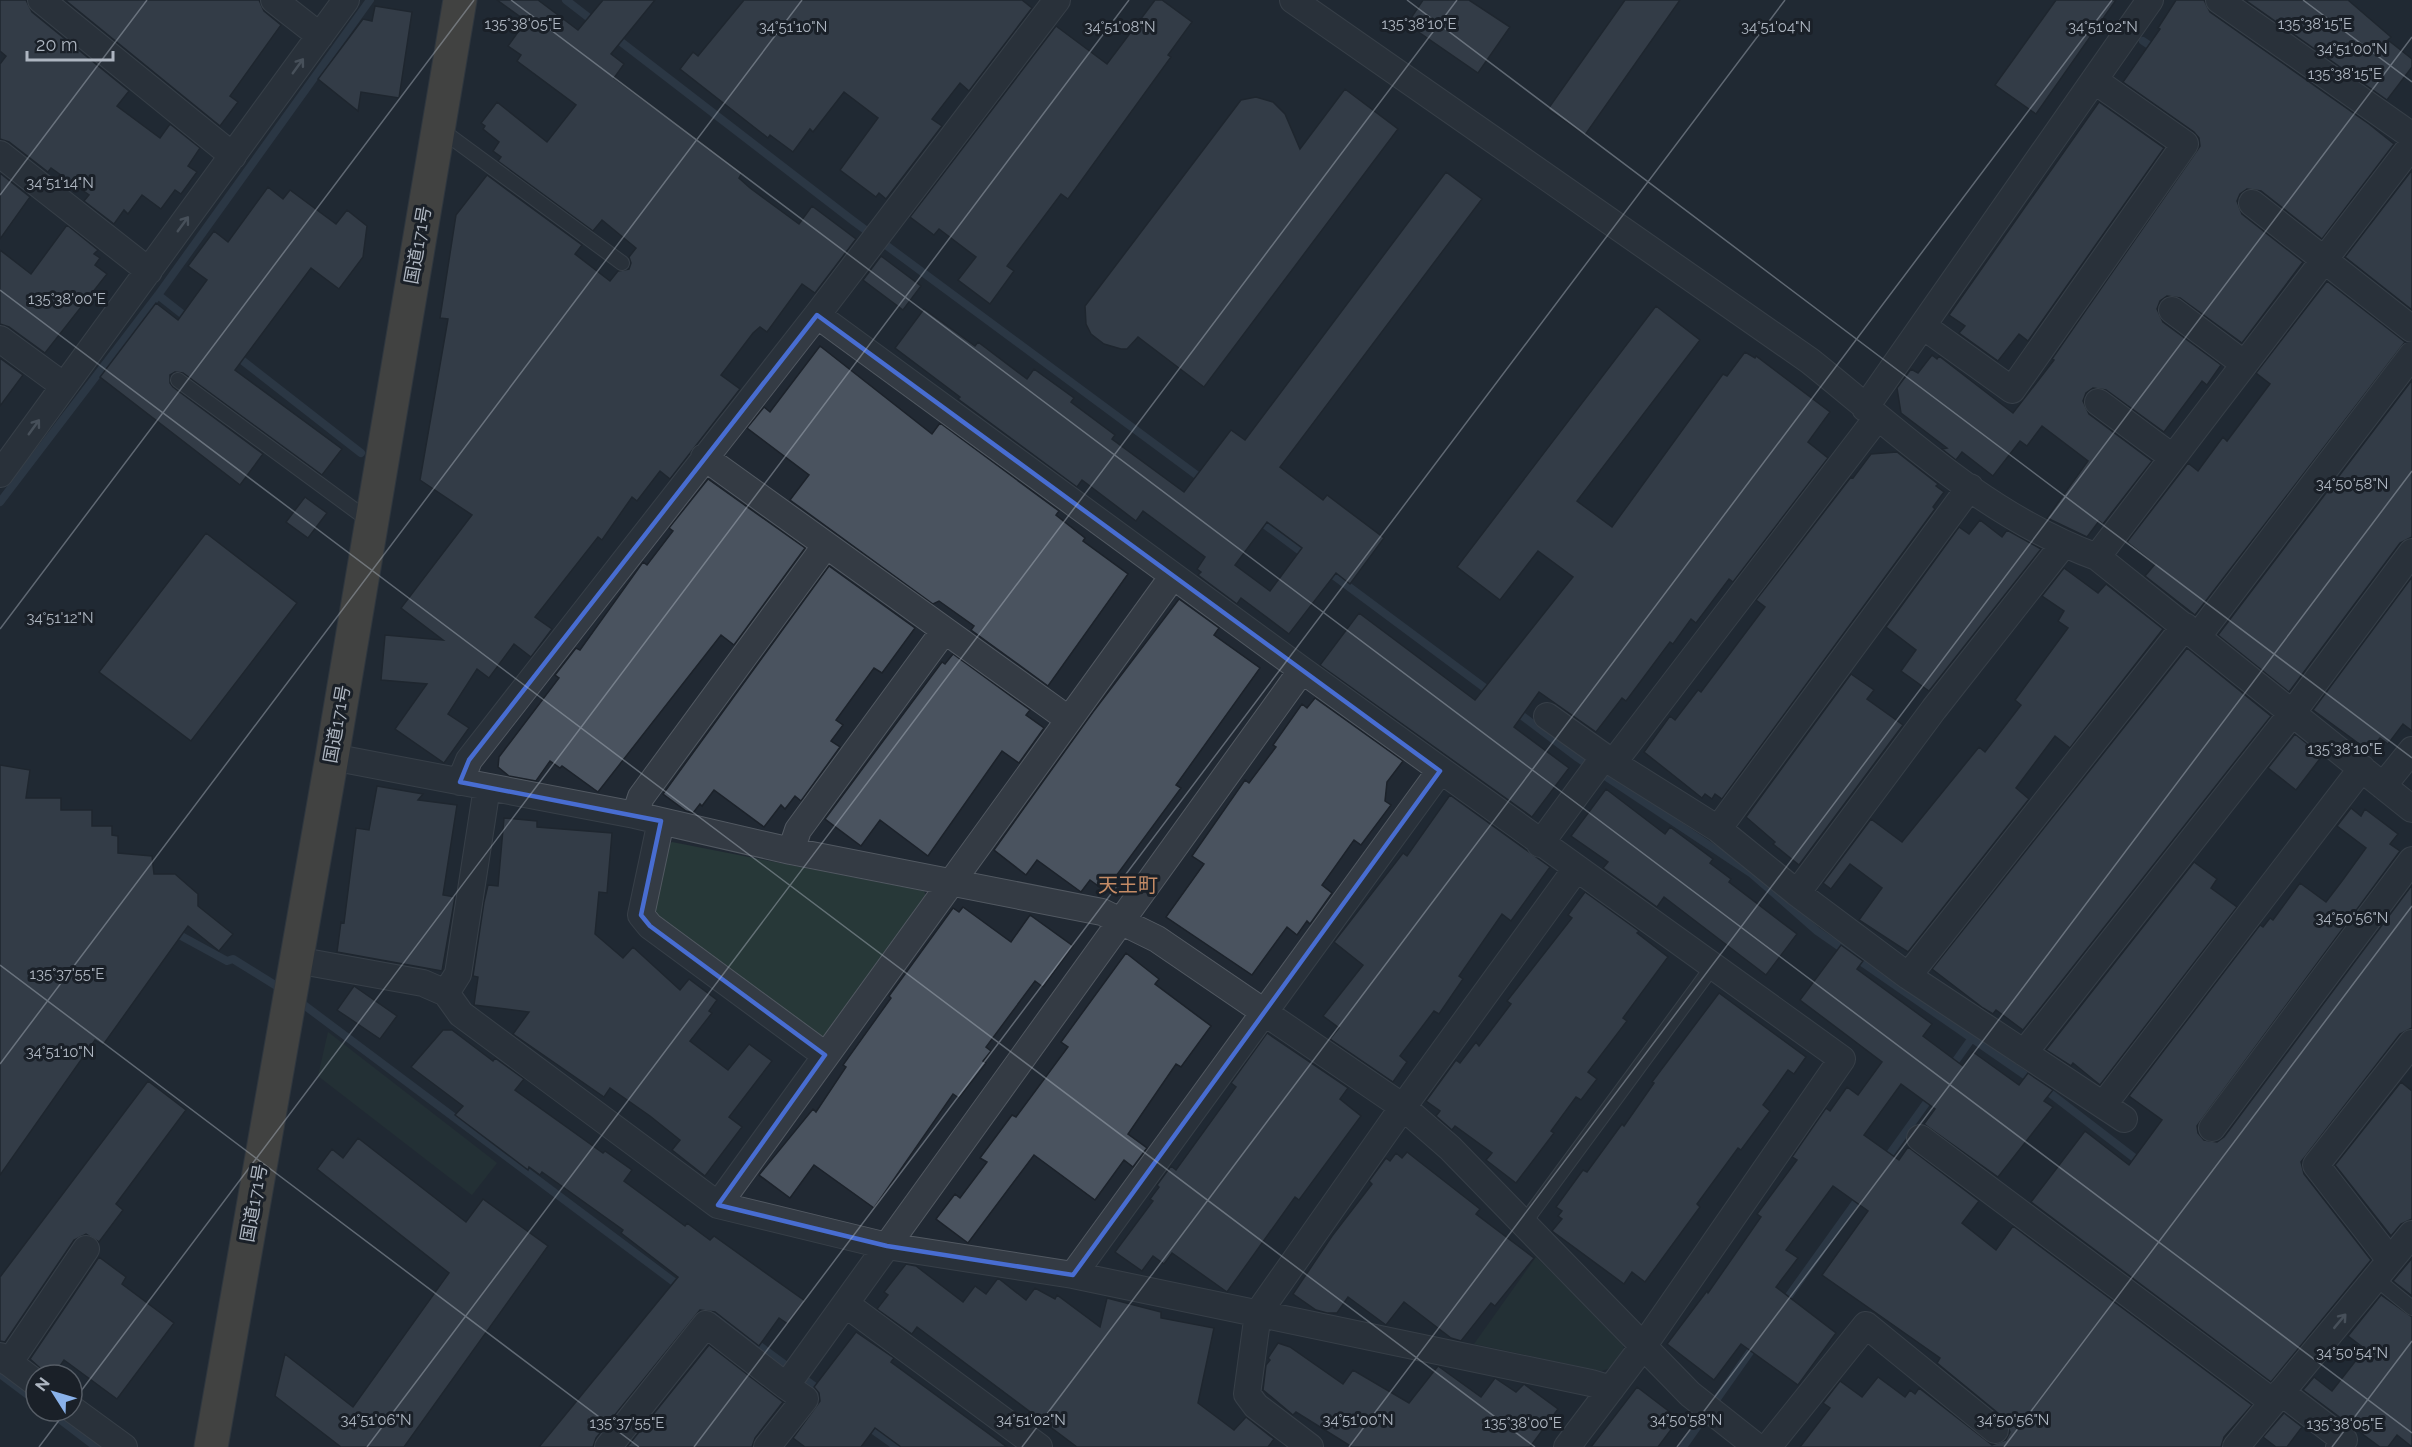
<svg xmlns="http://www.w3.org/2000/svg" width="2412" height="1447" font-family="Raleway,'Noto Sans JP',sans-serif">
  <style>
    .green { fill: #273838 }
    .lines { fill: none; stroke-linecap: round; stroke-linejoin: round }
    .stream { stroke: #38475a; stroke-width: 8 }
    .building { fill: #4a535f; stroke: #1c222a; stroke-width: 1.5; fill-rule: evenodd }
    .lane-casing { stroke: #525962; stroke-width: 16 }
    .street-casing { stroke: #525962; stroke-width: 28 }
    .highway-casing { stroke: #3f464e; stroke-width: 35 }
    .lane { stroke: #343b44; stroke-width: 14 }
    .street { stroke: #343b44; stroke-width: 26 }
    .highway { stroke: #695f52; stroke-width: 33 }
    .oneway { stroke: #777f89 }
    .marked { fill: none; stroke: #486dd1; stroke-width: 4.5; stroke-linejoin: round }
    .ticks { fill: none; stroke: #aeb6c1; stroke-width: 1.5; stroke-opacity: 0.45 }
    .labels { text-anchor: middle; stroke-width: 6; stroke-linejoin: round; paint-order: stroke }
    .street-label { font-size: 18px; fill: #aeb6c1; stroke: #1a2028 }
    .neighbourhood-label { font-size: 20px; fill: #c58b65; stroke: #1a2028 }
    .ticks-label { font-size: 15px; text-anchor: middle; fill: #aeb6c1; stroke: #1a2028; stroke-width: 6; stroke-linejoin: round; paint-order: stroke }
  </style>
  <rect width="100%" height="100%" fill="#212933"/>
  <path class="green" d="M672 842 924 891 928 900 829 1035 816 1037 656 918 653 907 662 849Z
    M328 1032 497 1163 472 1195 318 1076Z
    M1536 1257 1623 1342 1624 1353 1614 1367 1601 1371 1474 1344Z"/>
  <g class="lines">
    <path class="stream" d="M566 0 597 24
      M612 35 852 220 1206 482
      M2143 41 2158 51
      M158 295 191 321
      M234 354 361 453
      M0 502 158 295 370 0
      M1257 519 1307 556
      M1325 569 1493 694
      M1513 709 1578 758 1752 874 1817 931 2042 1087 2141 1163
      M172 931 227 961 233 959 283 990
      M296 999 682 1288
      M1950 1069 1972 1038
      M1884 1162 1932 1095
      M1783 1304 1861 1195
      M707 1307 822 1392
      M0 1374 36 1401
      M49 1411 96 1447
      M866 1425 897 1447
      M1683 1447 1757 1342"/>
  </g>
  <path class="building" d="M0 0H26L32 12 129 91 117 106 160 138 170 124 200 148 188 166 197 172 181 194 175 190 161 209 142 195 128 214 124 210 114 224 84 201 89 195 51 168 48 172 9 142 0 139V64L6 56 0 51Z
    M65 0H259L264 11 281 25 230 96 238 102 220 126Z
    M497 0H538L578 30 603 0H655L611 54 624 64 614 78 742 173 739 178 750 188 799 224 812 206 856 239 815 293 802 284 767 332 760 327 753 333 721 375 740 389 670 479 660 471 637 501 632 497 602 540 598 537 535 617 552 629 531 657 514 644 489 678 477 669 448 714 469 728 444 763 395 729 427 684 381 680 385 635 443 640 401 608 472 515 420 480 448 319 440 318 456 215 487 175 582 245 575 254 610 281 618 271 629 269 631 263 629 257 636 248 602 220 593 231 498 161 501 157 493 151 499 142 483 129 485 126 481 123 497 102 547 142 576 105 517 61 521 55 508 46 526 21Z
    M744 0H1022L1032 8 969 91 960 83 932 119 942 126 886 199 879 193 876 197 840 170 878 118 844 92 813 132 810 129 793 152 770 135 768 138 680 69 693 52 698 56Z
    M1155 0H1162L1192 22 1168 55 1171 57 1068 199 1061 194 1007 266 1014 271 990 304 958 280 976 257 939 229 934 235 910 217 1056 26 1107 64Z
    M1423 0H1469L1510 27 1478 73 1407 24Z
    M1625 0H1680L1585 135 1548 109Z
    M2056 0H2116L2036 114 1995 85Z
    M2176 0H2204L2210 12 2369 124 2394 144 2322 239 2261 191 2247 189 2240 194 2237 201 2242 214 2303 262 2242 343 2180 298 2167 296 2160 301 2157 309 2163 322 2221 365 2207 385 2202 381 2164 432 2106 390 2093 388 2086 393 2083 401 2089 414 2152 461 2103 524 2099 521 2087 537 2047 518 2088 461 2042 426 2027 446 2020 441 1993 476 1962 452 1956 460 1942 449 1947 448 1901 413 1897 388 1911 369 1918 373 1932 355 1937 359 1939 356 2013 413 2054 360 2052 359 2200 146 2199 138 2194 132 2123 82 2160 29 2158 28Z
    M2245 0H2348L2391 37 2388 40 2412 59V67L2387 100Z
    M375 6 412 12 399 98 361 92 358 111 318 79 363 19 372 21Z
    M1345 89 1398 129 1204 387 1138 337 1127 349H1121L1104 344 1091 334 1086 324 1085 306 1241 100 1256 97 1273 102 1285 114 1300 149Z
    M2099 102 2164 148 2028 341 2019 334 1998 361 1959 333 1965 326 1949 315Z
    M2412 170V310L2345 257Z
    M1446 172 1482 199 1280 467 1323 500 1327 495 1384 538 1350 584 1336 573 1289 634 1241 598 1237 604 1198 575 1201 572 1197 569 1205 557 1143 511 1136 521 1082 480 1077 487 958 399 960 397 895 348 924 309 975 346 978 342 1027 379 1034 369 1074 398 1071 402 1115 435 1112 439 1184 492 1231 430 1245 440ZM1267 522 1302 548 1270 591 1235 565Z
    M0 173 30 197 0 239Z
    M268 187 283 199 290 190 336 224 347 210 367 226 363 257 339 289 311 268 235 370 342 449 322 475 183 373 175 372 170 375V383L173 387 263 454 240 485 100 377 156 303 178 320 207 280 188 266 214 231 228 242Z
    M67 225 98 250 94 254 100 258 95 265 107 274 45 353 9 327 0 324V250L31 274Z
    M881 256 921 286 903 310 863 280Z
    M2327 281 2405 342 2195 615 2145 576 2155 564 2127 542 2188 463 2198 471 2223 437 2227 441 2270 384 2256 373Z
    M1656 306 1700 340 1577 501 1612 527 1723 374 1727 376 1745 352 1755 358 1756 356 1830 412 1808 442 1828 458 1733 582 1729 579 1696 623 1691 619 1673 644 1670 642 1626 701 1622 698 1596 732 1539 692 1514 727 1569 768 1532 817 1320 665 1359 613 1475 700 1573 577 1538 551 1500 600 1457 567Z
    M820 346 932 434 940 423 1059 511 1056 515 1085 538 1083 541 1128 574 1048 686 971 630 974 626 939 601 933 604 790 500 809 475 747 428 764 407 770 412Z
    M0 358 23 375 0 406Z
    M2412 380V537L2400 543 2289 692 2218 635Z
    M1897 452 1938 484 1936 486 1944 492 1933 507 1935 509 1722 799 1715 794 1712 799 1705 794 1702 798 1644 752 1670 716 1675 720 1698 690 1701 692 1765 607 1756 600 1851 477 1853 478 1871 454Z
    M708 479 805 548 734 645 721 635 598 792 562 766 560 768 550 761 536 781 509 776 498 767 499 757 559 678 555 675 576 648 580 650 643 562 647 565 673 531 669 528Z
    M305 497 327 513 308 538 286 522Z
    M1980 520 2002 537 2007 530 2041 549 1929 691 1901 671 1916 650 1886 627 1959 527 1969 534Z
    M206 533 297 603 191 741 99 672Z
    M829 566 915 628 882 673 874 668 836 720 843 725 831 741 840 747 801 801 795 796 785 809 781 805 764 827 714 790 702 806 700 804 693 813 686 811 663 794Z
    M2064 568 2098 593 2106 584 2163 629 2070 748 2055 736 2016 788 2029 799 1908 952 1859 920 1882 888 1850 864 1831 889 1823 883 1871 819 1902 842 1979 747 1985 752 2021 705 2015 700 2068 628 2058 621 2064 611 2042 596Z
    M2412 577V731L2403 724 2388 744 2380 738 2369 751 2313 710Z
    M1179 599 1219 628 1214 635 1260 668 1176 785 1181 788 1105 891 1090 880 1081 892 1037 860 1026 875 994 850 1093 712Z
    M2187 648 2271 716 2023 1030 1996 1010 1993 1014 1983 1008 1932 969Z
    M953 654 1030 710 1026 715 1044 728 1019 763 1002 751 928 856 880 820 861 846 825 819 942 662 945 664Z
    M1851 674 1874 690 1867 699 1903 725 1799 865 1773 844 1775 842 1746 817Z
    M1315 698 1403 761 1387 782 1385 801 1391 805 1361 845 1354 840 1322 885 1332 893 1310 924 1307 921 1297 935 1287 927 1252 975 1166 917 1204 864 1192 856 1245 780 1249 783 1276 747 1273 745 1302 704 1307 708Z
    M2295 734 2322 756 2296 790 2268 768Z
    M0 765 30 770 26 798H61V810H92V826H112V835L118 836V853L152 856 154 874H175L198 894V906L233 934 219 951 188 926 103 1045 95 1040 0 1175Z
    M377 786 423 794 418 800 457 805 443 895 455 897 442 971 337 952 341 922 344 923 356 828 369 830Z
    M1606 789 1665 834 1670 827 1713 859 1710 863 1731 879 1729 882 1797 934 1766 975 1664 897 1657 907 1603 868 1608 862 1571 836Z
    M1450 795 1550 867 1511 921 1502 914 1459 976 1463 979 1439 1014 1434 1011 1400 1056 1407 1062 1393 1082 1330 1039 1339 1028 1323 1016 1363 965 1334 942 1403 853 1407 856Z
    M2351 808 2361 816 2365 809 2398 834 2390 844 2400 851 2197 1126 2198 1133 2204 1140 2217 1142 2224 1137 2412 885V1028L2400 1034 2301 1162 2304 1174 2371 1260 2271 1382 2031 1202 2085 1131 2129 1165 2162 1120 2129 1096 2260 925 2263 927 2270 918 2273 920 2300 883 2326 902 2342 881 2366 848 2337 826Z
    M504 818 537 821V827L612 833 607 893 599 892 595 934 623 958 633 947 680 990 689 979 717 1000 709 1011 712 1013 690 1041 728 1070 749 1044 772 1061 729 1117 742 1127 705 1176 672 1150 680 1140 650 1116 610 1088 604 1097 513 1034 529 1012 474 1005 478 977 473 976 484 902 488 885 498 886Z
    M2194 862 2217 879 2211 888 2237 907 2100 1085 2073 1063 2071 1066 2046 1050Z
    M1585 892 1639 931 1637 933 1668 957 1623 1018 1627 1021 1588 1072 1597 1079 1581 1100 1576 1097 1551 1131 1554 1133 1516 1183 1486 1160 1492 1153 1455 1126 1452 1130 1436 1116 1440 1111 1426 1101 1456 1060 1460 1063 1476 1042 1479 1046 1511 1004 1507 1001 1572 918 1568 915Z
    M963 907 1011 942 1030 915 1073 946 1043 987 1035 981 986 1047 991 1051 983 1061 986 1063 959 1098 953 1094 874 1208 814 1165 790 1198 759 1175 813 1109 816 1112 846 1067 843 1065 891 998 889 996 953 908 959 912Z
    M1841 945 1863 961 1857 969 1932 1024 1923 1036 1963 1066 1973 1052 2019 1085 2028 1073 2053 1090 2044 1101 2053 1107 1998 1177 1924 1124 1935 1109 1901 1084 1864 1135 1899 1160 1908 1147 1979 1201 1962 1223 1996 1250 2013 1226 2252 1405 2224 1437 2221 1447H1800L1830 1408 1823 1403 1840 1381 1862 1397 1878 1377 1905 1397 1910 1390 1915 1394 1919 1388 1992 1445 2006 1440 2010 1432 2004 1418 1937 1363 1940 1358 1822 1275 1868 1211 1833 1186 1786 1250 1798 1258 1776 1287 1836 1333 1798 1385 1741 1344 1714 1380 1667 1344 1707 1291 1708 1293 1761 1217 1757 1214 1797 1160 1792 1157 1826 1108 1830 1111 1847 1087 1858 1095 1882 1062 1800 1000Z
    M1126 953 1159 979 1155 984 1211 1026 1181 1067 1176 1064 1128 1134 1147 1148 1133 1167 1124 1160 1095 1200 1034 1155 968 1243 936 1219 955 1194 960 1198 987 1162 980 1158 1012 1115 1016 1117 1068 1047 1061 1042Z
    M354 986 397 1016 380 1039 337 1010Z
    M1719 993 1806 1057 1794 1074 1788 1070 1763 1105 1770 1111 1741 1150 1738 1148 1697 1204 1700 1207 1645 1282 1632 1272 1624 1284 1552 1231 1562 1219 1558 1216 1562 1211 1556 1207 1583 1170 1587 1172 1622 1124 1624 1126 1654 1083 1652 1082Z
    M443 1030H452L493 1061 495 1058 524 1079 515 1090 603 1153 605 1151 632 1170 624 1181 685 1226 687 1223 710 1240 714 1236 805 1301 788 1324 779 1318 759 1346 715 1312 700 1310 596 1438 593 1447H539L678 1277 621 1233 623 1230 542 1172 540 1175 529 1167 528 1170 455 1115 463 1106 411 1067Z
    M1267 1033 1348 1088 1340 1099 1361 1116 1299 1200 1295 1197 1227 1292 1172 1253 1164 1264 1153 1256 1142 1271 1115 1252 1153 1201 1150 1199 1159 1187 1157 1185 1171 1166 1176 1170 1236 1087 1231 1083Z
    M148 1081 186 1110 116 1204 123 1210 99 1242 86 1234 74 1240 5 1342 0 1341V1277Z
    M2401 1082 2412 1091V1219L2401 1224 2391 1236 2335 1165Z
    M358 1138 466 1222 483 1199 548 1246 404 1447H341L275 1396 285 1354 353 1407 449 1273 317 1169 332 1149 343 1158Z
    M1407 1152 1480 1209 1476 1214 1534 1258 1495 1306 1491 1303 1461 1341 1451 1338 1404 1302 1386 1325 1348 1297 1337 1313H1327L1316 1310 1293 1294 1332 1236 1372 1184 1369 1181 1386 1158 1390 1161 1396 1153 1402 1158Z
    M99 1257 126 1277 122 1284 174 1323 117 1399 64 1360 54 1375H48L30 1359Z
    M2412 1258V1296L2393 1281Z
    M906 1264 916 1266 963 1302 975 1286 986 1294 998 1278 1026 1300 1035 1288 1055 1299 1057 1295 1100 1327 1107 1298 1161 1312V1318L1214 1328 1198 1403 1234 1430 1246 1417 1274 1439 1268 1447H1077L917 1327 912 1334 877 1309 888 1295 884 1292Z
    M2381 1295 2412 1317V1447L2397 1435 2388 1447H2380L2303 1390 2314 1377 2332 1391 2365 1349 2348 1336Z
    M856 1332 894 1358 891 1362 1007 1447H901L875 1428 861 1447H805L793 1438 820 1401 819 1393 814 1387Z
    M1278 1343 1290 1347 1343 1384 1353 1370 1409 1403 1438 1366 1481 1397 1495 1378 1516 1392 1524 1384 1558 1409 1530 1447H1352L1296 1412 1293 1415 1263 1390 1266 1365 1270 1360 1268 1358Z
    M709 1345 783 1402 755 1438 752 1447H627Z
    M1637 1387 1679 1419 1658 1447H1591Z
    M2284 1413 2302 1427 2287 1447H2276L2263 1437Z"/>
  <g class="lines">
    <g class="lane-casing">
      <path id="lane" d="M440 129 622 263
        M178 380 371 522
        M1524 1223 1713 966
        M2375 1278 2412 1308"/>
    </g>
    <g class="street-casing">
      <path id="street" d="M41 0 233 156
        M274 0 320 36
        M1293 0 1810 361C1900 433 1987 517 2097 557L2412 809
        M2219 0 2412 136
        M0 154 149 271
        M2252 203 2412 329
        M2172 310 2243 363
        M817 315 1302 670 1842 1059 1644 1345 1567 1447
        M1923 326 2012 390 2185 144 2094 80
        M0 339 64 386
        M2098 402 2172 457
        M1865 408 2150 0
        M704 457 1068 719
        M0 474 346 0
        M2097 557 2412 145
        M2198 636 2412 355
        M1547 716 1613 763 1718 829 1797 893 1908 976 2185 626
        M332 757 635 815 791 851 1102 912 1157 939 1403 1107 1450 1148 1690 1394 1757 1447
        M1613 763 1877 418
        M460 782 469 760 817 315 1057 0
        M2383 786 2412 750
        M635 815 641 797 826 545
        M661 821 641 915 650 926 825 1055
        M1718 829 1970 487
        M1540 844 1604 757
        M791 851 798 830 944 631
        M1797 893 1934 709 2063 545
        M296 960 423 983 446 993 461 1014 718 1205 1173 576
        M1908 976 2124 1119
        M446 993 458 974 487 787
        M2024 1053 2293 712 2412 552
        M2104 1104 2362 768
        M2212 1128 2412 860
        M1920 1138 2273 1402
        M718 1205 887 1246 1073 1275 1591 1383 1611 1389
        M2390 1260 2316 1165 2412 1043
        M1073 1275 1440 771
        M847 1305 1039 1447
        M0 1356 36 1383
        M9 1363 86 1249
        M2281 1392 2344 1440 2339 1447
        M72 1409 124 1447
        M608 1447 706 1324 786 1386 1302 670
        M767 1447 805 1399 786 1386
        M1310 1447 1256 1406 1247 1394 1258 1313 1403 1107 1576 869
        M1768 1447 1866 1325 1995 1430
        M2236 1447 2412 1234"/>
    </g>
    <g class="highway-casing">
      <path id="highway" d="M211 1447 332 757 460 0"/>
    </g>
    <use href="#lane" class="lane"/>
    <use href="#street" class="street"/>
    <use href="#highway" class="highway"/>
  </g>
  <defs><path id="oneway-shaft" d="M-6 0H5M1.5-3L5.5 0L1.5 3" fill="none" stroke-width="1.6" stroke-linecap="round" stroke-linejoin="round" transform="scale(1.5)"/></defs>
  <g class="oneway">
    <use href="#oneway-shaft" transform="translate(298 66) rotate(-54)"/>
    <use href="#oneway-shaft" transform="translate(183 224) rotate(-54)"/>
    <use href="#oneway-shaft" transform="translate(34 427) rotate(-54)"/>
    <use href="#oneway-shaft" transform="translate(2340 1321) rotate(-50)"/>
  </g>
  <path d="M0 0H2412V1447H0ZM817 315 1440 771 1073 1275 887 1246 718 1205 825 1055 650 926 641 915 661 821 460 782 469 760Z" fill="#212933" fill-opacity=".55" fill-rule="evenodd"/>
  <path class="marked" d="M817 315 1440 771 1073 1275 887 1246 718 1205 825 1055 650 926 641 915 661 821 460 782 469 760Z"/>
  <path class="ticks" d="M511 0 2412 1433M1407 0 2412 758M2303 0 2412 82M0 195 147 0M0 290 1535 1447M0 629 474 0M0 965 639 1447M0 1064 802 0M72 1403 1129 0M39 1447 66 1411M367 1447 1457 0M694 1447 1785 0M1022 1447 2112 0M1349 1447 2412 37M1677 1447 2412 471M2004 1447 2412 906M2332 1447 2412 1341"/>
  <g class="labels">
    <g class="street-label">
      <text transform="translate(418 245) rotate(-80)" y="6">国道171号</text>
      <text transform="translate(337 724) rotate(-80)" y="6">国道171号</text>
      <text transform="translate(254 1203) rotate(-80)" y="6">国道171号</text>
    </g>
    <g class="neighbourhood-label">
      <text x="1128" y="892">天王町</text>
    </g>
  </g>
  <g class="ticks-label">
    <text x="523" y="29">135°38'05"E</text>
    <text x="1419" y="29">135°38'10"E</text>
    <text x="2315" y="29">135°38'15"E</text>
    <text x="793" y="32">34°51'10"N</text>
    <text x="1120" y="32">34°51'08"N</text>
    <text x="1776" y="32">34°51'04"N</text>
    <text x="2103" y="32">34°51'02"N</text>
    <text x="2352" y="54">34°51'00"N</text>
    <text x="2345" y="79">135°38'15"E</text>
    <text x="60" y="188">34°51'14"N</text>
    <text x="67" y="304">135°38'00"E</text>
    <text x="2352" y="489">34°50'58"N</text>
    <text x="60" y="623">34°51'12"N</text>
    <text x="2345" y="754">135°38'10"E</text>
    <text x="2352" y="923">34°50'56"N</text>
    <text x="67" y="979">135°37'55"E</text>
    <text x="60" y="1057">34°51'10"N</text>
    <text x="2352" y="1358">34°50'54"N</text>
    <text x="376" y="1425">34°51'06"N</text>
    <text x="1031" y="1425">34°51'02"N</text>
    <text x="1358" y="1425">34°51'00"N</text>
    <text x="1686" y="1425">34°50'58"N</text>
    <text x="2013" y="1425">34°50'56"N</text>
    <text x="627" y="1428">135°37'55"E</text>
    <text x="1523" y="1428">135°38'00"E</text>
    <text x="2345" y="1429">135°38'05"E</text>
  </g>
  <g transform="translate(54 1393) rotate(307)"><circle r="28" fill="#1a2028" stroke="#555c65" stroke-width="1.5"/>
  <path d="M0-4.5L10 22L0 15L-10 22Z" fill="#8ab2ea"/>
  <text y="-9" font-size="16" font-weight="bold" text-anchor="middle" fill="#aeb6c1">N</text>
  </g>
  <path d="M27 51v9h86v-9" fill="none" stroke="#aeb6c1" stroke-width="3"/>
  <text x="36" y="51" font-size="18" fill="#aeb6c1" stroke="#1a2028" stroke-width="4.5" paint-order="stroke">20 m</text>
</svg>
